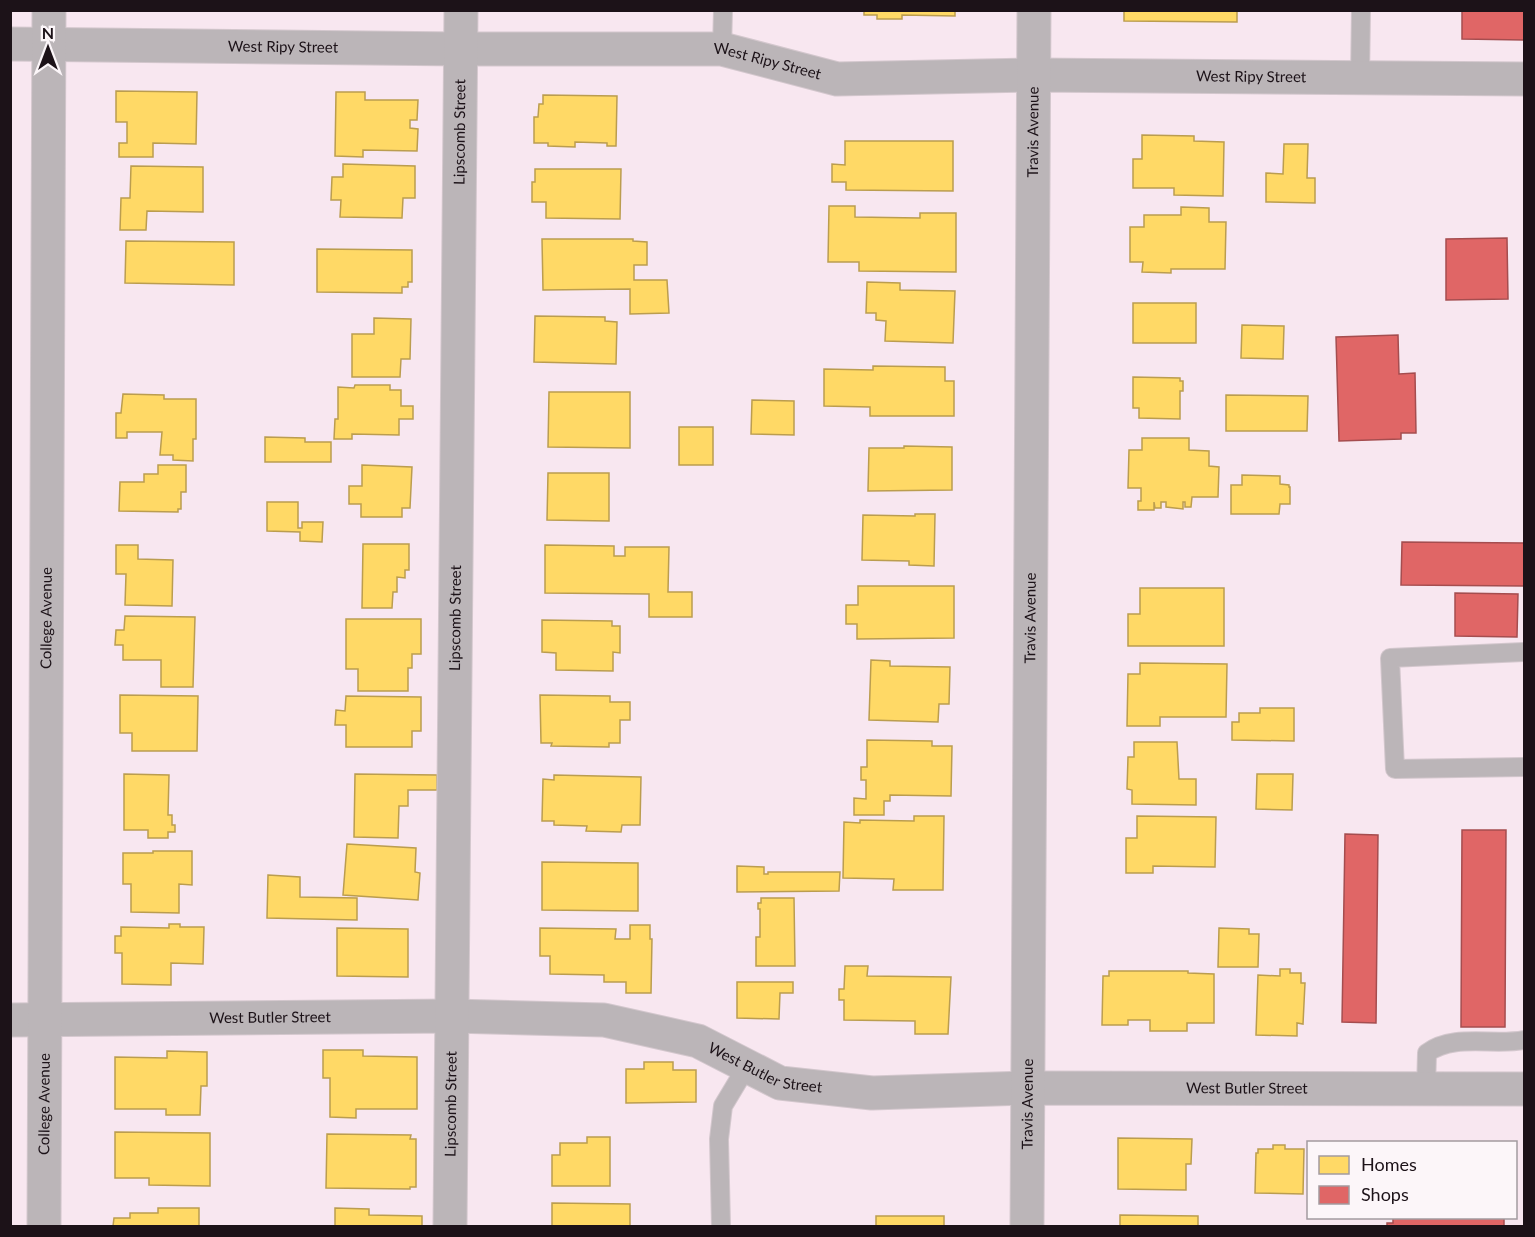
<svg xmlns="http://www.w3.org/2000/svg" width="1535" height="1237" font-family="Lato,sans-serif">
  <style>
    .homes { fill: #ffd966; stroke: #bb9d4f; stroke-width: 1.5 }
    .shops { fill: #e06666; stroke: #a54d4f; stroke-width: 1.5 }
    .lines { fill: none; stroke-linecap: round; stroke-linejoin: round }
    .lane-casing { stroke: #d3c7cd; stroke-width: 20 }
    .street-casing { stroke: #d3c7cd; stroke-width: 35 }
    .lane { stroke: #bbb5b8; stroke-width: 18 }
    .street { stroke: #bbb5b8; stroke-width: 33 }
    .labels { text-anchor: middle; stroke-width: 6; stroke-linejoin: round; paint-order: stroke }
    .street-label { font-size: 15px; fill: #1c1218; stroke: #fcf6f9 }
  </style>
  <rect width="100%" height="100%" fill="#f8e7f0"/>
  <path class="homes" d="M864 10H955V16L902 15V19H877V15H864Z
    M1124 10H1237V22L1124 21Z
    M116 91 197 92 196 144 153 143V157H119V143H127V122H116Z
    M336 92H365V100H418L417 120H410V128L418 129 417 151 363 150V157L335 156Z
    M543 95 617 96 616 146H607V143L575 142V147L548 146V143H534V117H538L539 104H543Z
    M1142 135 1194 136V141L1224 142 1223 196 1174 195V188H1133V159H1142Z
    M845 141H953V191L846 190V182H832V164L845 165Z
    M1284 144H1308L1307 178H1315V203L1266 202V173L1283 174Z
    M343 164 415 166V198H403L402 218 340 217 341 200H331L332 177H343Z
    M131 166 203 167V212L147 211 146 230H120L121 198H130Z
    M535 169H621L620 219 546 218V202H532V182H535Z
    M829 206H855V217L920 218V213H956V272L859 271V262H828Z
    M1181 207 1209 208V222H1226L1225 269H1171V273L1142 272 1143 262H1130V227H1144V215H1181Z
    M542 239H633V241L647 242V265H634V280H667L669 313 630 314V289L543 290Z
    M126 241 234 242V285L125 283Z
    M317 249 412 250V282H408V287H402V293L317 292Z
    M867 282 900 283V290L955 291 953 343 885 341 886 321 876 320V313H866Z
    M1133 303H1196V343H1133Z
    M535 316 605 317V321L617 322 616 364 534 362Z
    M374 318 411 319 410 359H401L400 377H352V334H374Z
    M1242 325 1284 326 1283 359 1241 358Z
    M873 366 945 367V381H954V416H870V407L824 406V369L873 370Z
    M1133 377 1180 378V381H1183V391H1180V419L1139 418V408H1133Z
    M355 385H390V390H401V406H413V419H399V435L352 434V439H334L335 419H338V387L354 388Z
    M549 392H630V448L548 447Z
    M123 394 164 395V399H196V439H193V461L173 460V455H160L162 432H127V438H116V413H121Z
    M1226 395 1308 396 1307 431H1226Z
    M752 400 794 401V435L751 434Z
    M679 427H713V465H679Z
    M265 437 305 438V442H331V462H265Z
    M1142 438H1189V450L1209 451V466L1219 467 1218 497H1192L1191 507H1185V502H1183V509L1166 507V502H1161V508H1155L1154 502V510H1138V501H1141V488H1128L1129 450H1142Z
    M904 446 952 447V490L868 491 869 448H904Z
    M158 465H186V492H181V509H178V512L119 511 120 482H144V474H158Z
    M362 465 412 467 410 508H402V517H361V504H349V486H362Z
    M548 473H609V521L547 520Z
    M1242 475 1280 476V484L1289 485V487H1290V504H1280L1279 514H1231V485H1242Z
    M267 502H298V528H302V522H323L322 542 300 541V532L267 531Z
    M915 514H935L934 566 909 565V561L862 560 863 515 915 516Z
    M363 544H409V570H405V578L397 577V592H393L392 608H362Z
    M116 545H138V559L173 560 172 606 125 605 126 574H116Z
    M545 545 614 546V556H625V547H669L668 592H692V617H649V594L545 593Z
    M858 586H954V638L857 639V624H846V605H858Z
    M1140 588H1224V646H1128V614H1140Z
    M125 616 195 617 193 687H161V660H123V645H115L116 630H124Z
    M346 619H421V654H412V668H408V691H358V669H346Z
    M542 620 612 621V626H620V653L613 652V671L556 670V653L542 652Z
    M871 660 890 661V666L950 667 949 704H939L938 722 869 720Z
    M1140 663 1227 664 1226 717H1160V726H1127L1128 674H1140Z
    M120 695 198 696 197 751H132V733H120Z
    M540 695 610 696V702H630V720H620V743H609V747L551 746 552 743H541Z
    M346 696 421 697V731H412V747H346V725H335L336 710 345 711Z
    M1260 708H1294V741L1232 740V722H1239V713H1260Z
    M867 740 932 741V746H952L951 796 890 795V801H884V815H854V798L866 799V780H861V767H867Z
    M1134 742H1177L1179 779H1196V805L1132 804V790L1127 789 1128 757H1134Z
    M124 774 169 775 168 815H172V825H175V832H168V838H148V830H124Z
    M355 774 437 775V790H408V806H399L398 838 354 837Z
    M1257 774H1293L1292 810 1256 809Z
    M554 775 641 777 640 825H622L621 832 586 831 587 826 554 825V821H542L543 779 554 780Z
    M914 816H944L943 890H893L894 879 843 878 844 822 860 823V820L914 821Z
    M1137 816 1216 817 1215 867 1153 866V873H1126V838H1137Z
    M347 844 416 848 415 872 420 873 418 900 343 895Z
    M153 851H192V885L179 884V913L131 912V884H123V853H153Z
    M542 862 638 863V911L542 910Z
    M737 866 764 867V874H768V872H840L839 891 737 892Z
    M268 875 300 877V897L357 898V920L267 918Z
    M761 898H794L795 966H756V937H760V909H758V903H761Z
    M169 924H180V927H204L203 964 171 963V985L122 984V953H115V936H121V927L169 928Z
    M630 925H650V939H652L651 993H626V982H604V975L550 974V956H540V928L616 929 615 939H630Z
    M337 928 408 929V977L337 976Z
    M1219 928 1249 929V934H1259L1258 967H1218Z
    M845 966H868L867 976 951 977 948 1034H915V1021L844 1020V1000H839V989H844Z
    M1280 969H1290V973H1301V983H1305L1303 1024 1297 1023V1036L1256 1035 1258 975 1280 976Z
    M1109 971H1188V973L1214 974V1023H1187V1031H1150V1020H1128V1025H1102L1103 976H1109Z
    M737 982H793V993H780L779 1019 737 1018Z
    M323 1050H363V1056L417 1057V1109H356V1118L330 1117V1078H323Z
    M167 1051 207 1052V1086H201L200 1115H166V1109H115V1057L167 1058Z
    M644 1062H673V1070H696V1102L626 1103V1069H644Z
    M115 1132 210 1133V1186L149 1185V1178H115Z
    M327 1134 411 1135 410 1139H416V1187H410V1189L326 1188Z
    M587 1137H610V1186H552V1155H560V1143H587Z
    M1118 1138 1192 1139 1191 1164H1186V1190L1118 1189Z
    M1273 1145H1285V1149H1304L1303 1194 1255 1193 1256 1153H1258V1149H1273Z
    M552 1203 630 1204V1226H552Z
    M158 1208H199V1226H113L114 1218H130V1213H158Z
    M335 1208 369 1209V1215L422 1216V1226H335Z
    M1120 1215 1198 1216V1226H1120Z
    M876 1216H944V1226H876Z"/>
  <path class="shops" d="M1462 10H1524V40L1462 39Z
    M1507 238 1508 299 1446 300V239Z
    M1398 335 1399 374 1415 373 1416 433H1401V439L1339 441 1336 337Z
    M1402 542 1524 543V586L1401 585Z
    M1455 593 1518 594 1517 637 1455 636Z
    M1462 830H1506L1505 1027H1461Z
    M1345 834 1378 835 1376 1023 1342 1022Z
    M1393 1218H1504V1226H1387V1223H1393Z"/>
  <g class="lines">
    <g class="lane-casing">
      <path id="lane" d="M722 49 723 10
        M1360 78 1361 10
        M1524 652 1390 658 1395 769 1524 767
        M1426 1089 1427 1053C1454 1033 1493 1046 1524 1040
        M721 1226 719 1139 723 1106 747 1066"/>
    </g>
    <g class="street-casing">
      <g id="street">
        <path id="s1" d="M10 44 461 49H722L837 79 1033 75 1524 79"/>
        <path id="s2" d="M10 1020 452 1016 604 1020 698 1041 780 1083 872 1093 1028 1088 1524 1089"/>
        <path id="s3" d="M44 1226 49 10"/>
        <path id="s4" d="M450 1226 461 10"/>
        <path id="s5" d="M1027 1226 1034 10"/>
      </g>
    </g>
    <use href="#lane" class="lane"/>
    <use href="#street" class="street"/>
  </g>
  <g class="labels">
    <g class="street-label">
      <text dy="5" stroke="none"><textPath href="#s1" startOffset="273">West Ripy Street</textPath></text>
      <text dy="5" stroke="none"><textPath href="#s1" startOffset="759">West Ripy Street</textPath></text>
      <text dy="5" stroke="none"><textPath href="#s1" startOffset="1245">West Ripy Street</textPath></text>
      <text dy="5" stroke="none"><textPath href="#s4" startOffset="1094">Lipscomb Street</textPath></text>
      <text dy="5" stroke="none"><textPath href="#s5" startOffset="1094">Travis Avenue</textPath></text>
      <text dy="5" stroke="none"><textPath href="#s3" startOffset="608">College Avenue</textPath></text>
      <text dy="5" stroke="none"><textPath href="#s4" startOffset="608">Lipscomb Street</textPath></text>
      <text dy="5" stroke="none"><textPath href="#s5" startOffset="608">Travis Avenue</textPath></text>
      <text dy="5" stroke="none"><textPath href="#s2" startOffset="260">West Butler Street</textPath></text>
      <text dy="5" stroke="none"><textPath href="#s2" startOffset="764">West Butler Street</textPath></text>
      <text dy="5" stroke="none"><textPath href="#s2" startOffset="1250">West Butler Street</textPath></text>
      <text dy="5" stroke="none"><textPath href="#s3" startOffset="122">College Avenue</textPath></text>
      <text dy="5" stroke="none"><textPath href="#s4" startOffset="122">Lipscomb Street</textPath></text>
      <text dy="5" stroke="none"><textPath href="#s5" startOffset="122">Travis Avenue</textPath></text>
    </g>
  </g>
  <rect width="1535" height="1237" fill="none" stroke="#1c1218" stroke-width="24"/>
  <rect x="1307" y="1141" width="210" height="78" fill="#fcf6f9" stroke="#a29b9f" stroke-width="1.5"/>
  <rect x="1319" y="1156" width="30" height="18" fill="#ffd966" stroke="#a29b9f" stroke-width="1.5"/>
  <text x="1361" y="1171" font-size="18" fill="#1c1218">Homes</text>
  <rect x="1319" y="1186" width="30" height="18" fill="#e06666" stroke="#a29b9f" stroke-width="1.5"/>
  <text x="1361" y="1201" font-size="18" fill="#1c1218">Shops</text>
  <g transform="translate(48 48)" stroke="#fcf6f9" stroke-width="4.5" paint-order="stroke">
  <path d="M0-4.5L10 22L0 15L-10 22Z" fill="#1c1218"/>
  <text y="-9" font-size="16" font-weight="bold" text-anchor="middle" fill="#1c1218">N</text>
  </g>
</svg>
